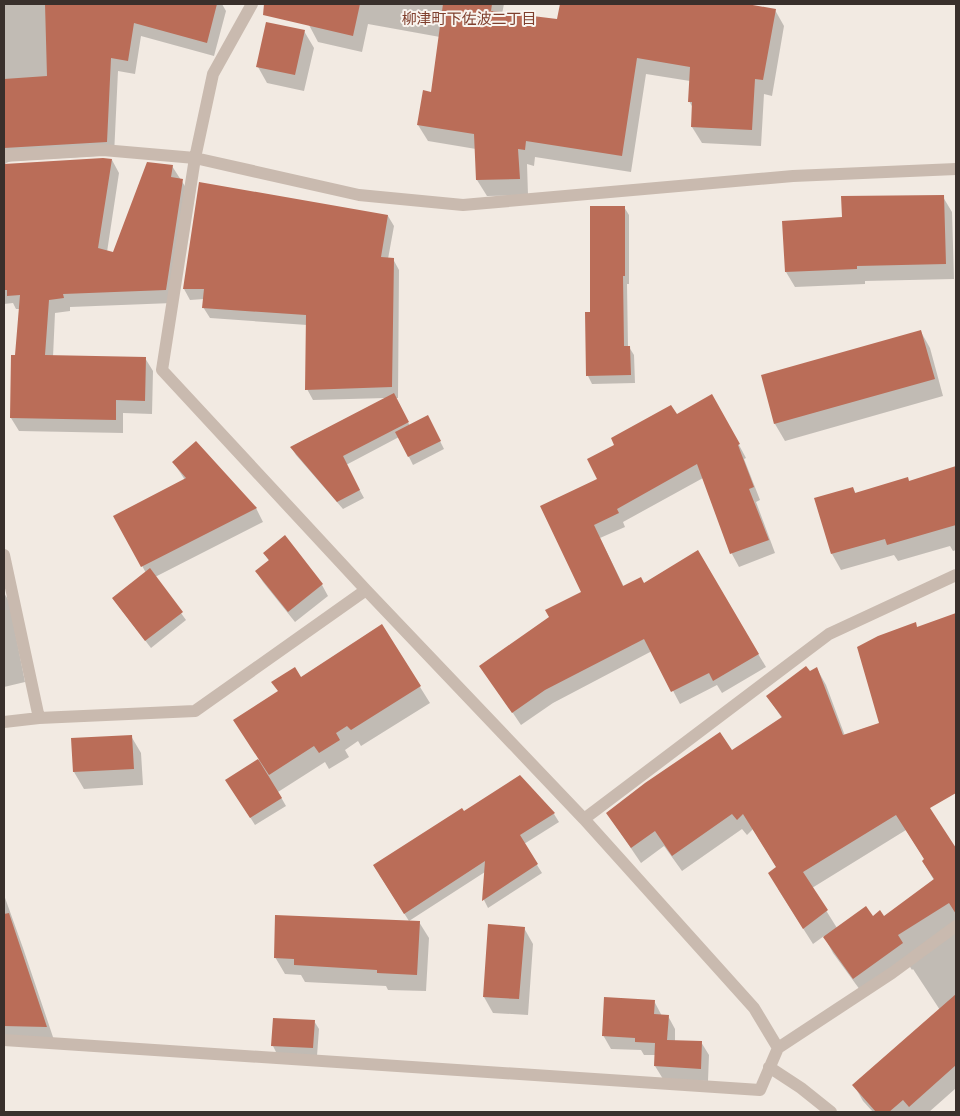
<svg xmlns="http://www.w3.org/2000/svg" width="960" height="1116" font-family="'Work Sans','Noto Sans JP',sans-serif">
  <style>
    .shadow { fill: #0003; fill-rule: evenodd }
    .building { fill: #ba6d58 }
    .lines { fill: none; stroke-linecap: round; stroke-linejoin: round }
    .minor { stroke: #c9baaf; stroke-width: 12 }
    .labels { text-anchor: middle; stroke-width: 4; stroke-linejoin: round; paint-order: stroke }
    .neighbourhood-label { font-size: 15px; fill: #7f3f2d; stroke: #f9f4ef }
  </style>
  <rect width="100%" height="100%" fill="#f2eae2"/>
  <path class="shadow" d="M4 4H222L226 11 214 56 141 36 135 74 118 71 114 155 11 161 6 163 5 165 112 160 119 173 107 252 114 254 172 166 190 194 173 303 70 307V311L55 313 53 357 145 358 153 371 152 414 123 413V433L19 431 11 418 20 309H16L13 303 4 304Z
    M314 4H504L502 14 558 21 561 4H740L775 10 784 26 772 96 764 94 761 146 702 143 692 127 693 108 689 101 690 81 646 74 631 172 535 157 534 166 527 164 528 195 487 196 477 180 476 149 428 141 418 125 432 93 440 37 368 24 362 52 318 42 309 25Z
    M304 31 314 48 304 91 267 83 258 67Z
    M201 184 388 216 394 226 388 259H393L399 270 398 398H395L410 426 432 425 444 449 413 465 399 437 346 465 364 498 343 509 296 455 291 447 386 398 313 400 307 389V325L210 318 203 307 204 299 190 300 184 289Z
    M943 197 952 212 954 279 865 281V284L795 287 786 272 843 218Z
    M624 207 629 215V284H627L628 347H629L634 355 635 383 592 384 588 376Z
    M921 332 930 348 943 396 785 441 775 424 762 376Z
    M719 408 746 458 744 459 760 500 756 502 775 553 739 567 732 554 703 478 623 522 625 527 600 538 624 587 643 584 697 552 766 667 722 693 717 685 680 704 652 651 553 703 521 725 481 666 551 618 582 592 599 479 676 415Z
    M174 463 256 508 263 522 155 577 186 620 151 648 113 599 146 573 115 516 185 480Z
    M956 468V550L953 551 950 546 898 561 894 555 841 570 832 554 853 488 856 494 909 482Z
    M264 553 322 585 328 596 295 622 263 582 256 571 269 561Z
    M4 593 9 601 25 682 4 687Z
    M956 614V762L913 704 918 628Z
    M382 626 430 703 361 746 358 741 345 750 349 757 329 769 325 762 278 792 286 806 255 825 227 781 259 760 301 679Z
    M817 669 826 685 845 736 875 726 956 850V1091L955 1089 929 1112H873L863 1101 854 1085 940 1010 913 969 912 970 907 962 863 994 833 953 824 936 813 944 778 889 777 868 753 829 747 835 742 829 682 871 664 846 641 863 607 813 732 752 782 718 767 696ZM906 830 925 860 923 862 934 880 884 918H873L837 928 812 888Z
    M131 736 141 753 143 785 84 789 74 772 72 740Z
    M519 777 554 814 559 822 524 844 542 873 488 908 484 900 485 872 409 921 379 874 463 813Z
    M4 895 23 948 54 1040 4 1039Z
    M419 922 429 938 426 991 388 990 386 986 305 982 301 975 285 974 275 957Z
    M524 928 533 944 528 1015 493 1013 484 997Z
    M654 1001 662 1016H668L675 1029V1041L701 1042 709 1055 708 1081 663 1079 655 1066 656 1055H644L641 1050 611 1049 603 1035Z
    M314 1021 319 1029 317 1056 277 1054 273 1046Z"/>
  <path class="building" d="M45 4H217L207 43 134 23 128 61 111 58 107 142 4 148V79L47 76Z
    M264 4H360L353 36 263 15Z
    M443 4H492L491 11 557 19 560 4H747L776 9 763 80 755 79 752 130 691 127 692 102H688L690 67 637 58 622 156 526 141 525 150 518 149 520 179 476 180 474 134 417 125 423 90 431 92Z
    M266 22 305 30 295 75 256 67Z
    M103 158 112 159 98 248 113 252 147 162 173 165 171 177 183 179 166 290 63 294 64 298 49 300 45 355 146 357 145 401 116 400V420L10 418 11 355H15L20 295 7 296V290H4V164Z
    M199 182 388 215 381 257 394 258 392 387 305 390 306 315 202 308 204 289H183Z
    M944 195 946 264 857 266V269L785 272 782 221 842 217 841 196Z
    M590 206H625V276H623L624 346H630L631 375 586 376 585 312H590Z
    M921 330 935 379 774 424 761 375Z
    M394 393 409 422 343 456 360 490 337 502 290 447Z
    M712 394 740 444 738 445 754 487 749 489 769 540 730 554 697 464 617 509 619 513 594 525 623 586 641 577 644 583 698 550 759 654 713 681 709 673 671 692 644 639 545 690 512 713 479 666 549 617 545 610 581 592 540 506 597 479 587 459 614 445 611 438 671 405 677 414Z
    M428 415 441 441 408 457 395 432Z
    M196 441 257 508 141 567 113 516 186 478 172 462Z
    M956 466V525L887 545 885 539 831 554 814 498 853 487 855 493 908 477 909 481Z
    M285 535 323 584 288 612 255 571 269 560 263 553Z
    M150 568 183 612 145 641 112 598Z
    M956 613V793L930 808 956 848V914L949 903 898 935 903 943 853 979 823 937 866 906 873 916 880 910 884 916 934 879 922 861 924 859 896 815 803 872 828 910 803 929 768 873 776 867 743 814 737 820 732 814 672 856 655 831 631 848 606 813 645 783 720 732 732 750 782 717 766 696 806 666 810 671 817 667 843 735 879 723 857 647 878 636 916 622 917 627Z
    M382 624 421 686 351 730 347 726 336 733 340 740 319 753 314 746 269 775 233 720 278 691 271 682 295 667 301 677Z
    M132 735 134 769 73 772 71 738Z
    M258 759 282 798 250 818 225 780Z
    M520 775 555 813 520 835 538 864 482 901 485 861 404 914 373 865 462 808 464 811Z
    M9 913 47 1027 4 1026V914Z
    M275 915 420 921 417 975 377 973V970L294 965V959L274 958Z
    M488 924 525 927 519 999 483 997Z
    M956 994V1065L909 1107 903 1100 889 1112H876L852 1085Z
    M604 997 655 1000 654 1014 669 1015 667 1040 702 1041 701 1069 654 1066 655 1043 635 1042V1038L602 1036Z
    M273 1018 315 1020 313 1048 271 1046Z"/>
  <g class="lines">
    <path class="minor" d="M252 4 213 74 195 158 162 370 366 590 584 819 754 1008 778 1048
      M4 156 103 150 195 158 359 195 463 205 793 176 956 169
      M4 555 39 718
      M4 722 39 718 195 711 366 590
      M584 819 829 634 956 575
      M4 1040 760 1090 778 1048 892 973 956 926
      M769 1067 801 1088 831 1112"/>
  </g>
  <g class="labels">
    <g class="neighbourhood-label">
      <text x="469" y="24">柳津町下佐波二丁目</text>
    </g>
  </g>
  <rect width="960" height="1116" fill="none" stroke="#39302c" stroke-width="10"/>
</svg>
